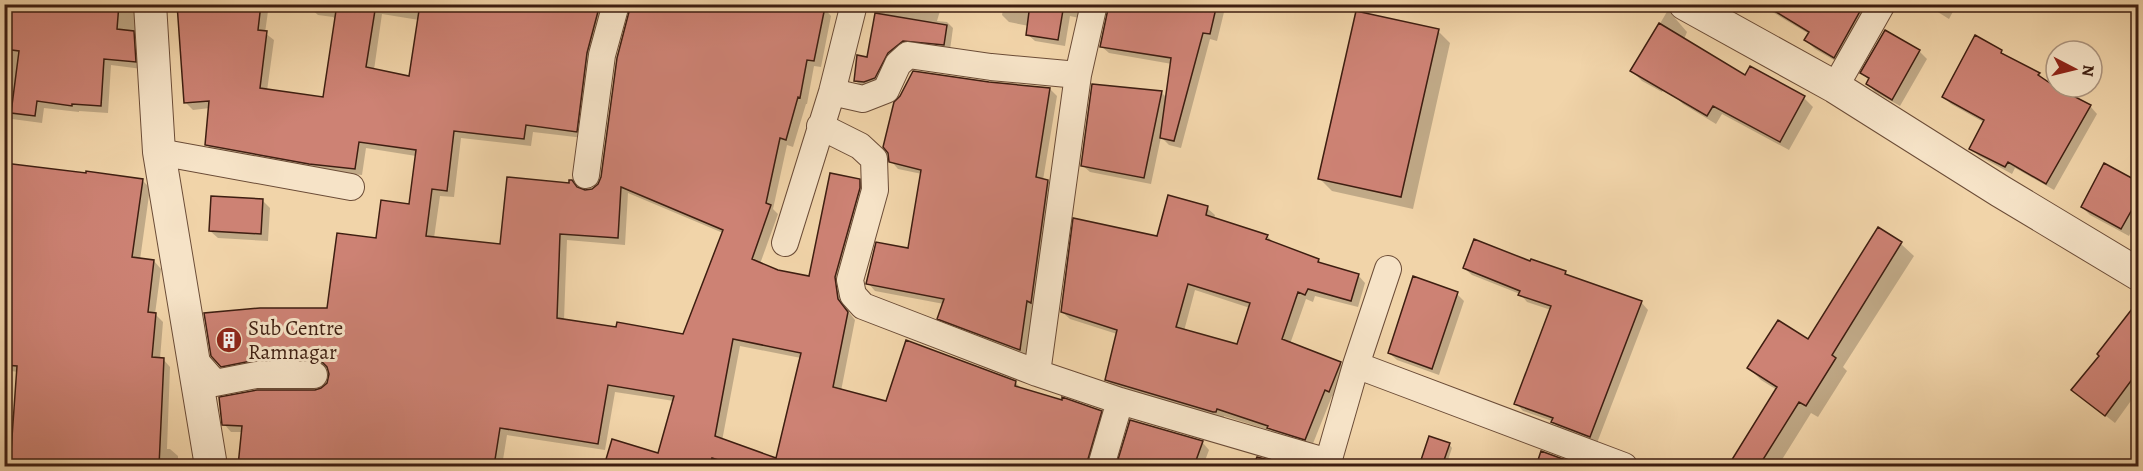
<svg xmlns="http://www.w3.org/2000/svg" width="2143" height="471" font-family="Alegreya,serif">
  <style>
    .shadow { fill: #0003; fill-rule: evenodd }
    .building { fill: #cd8274; stroke: #3e1e11; stroke-width: 1.5; fill-rule: evenodd }
    .lines { fill: none; stroke-linecap: round; stroke-linejoin: round }
    .minor-casing { stroke: #6b4c37; stroke-width: 28 }
    .tertiary-casing { stroke: #6b4c37; stroke-width: 34 }
    .minor { stroke: #f6e3c7; stroke-width: 26 }
    .tertiary { stroke: #f6e3c7; stroke-width: 32 }
    .labels { text-anchor: middle; stroke-width: 6; stroke-linejoin: round; paint-order: stroke }
    .poi-label { font-size: 21px; fill: #3e1e11; stroke: #f6e3c7; text-anchor: start }
  </style>
  <rect width="100%" height="100%" fill="#f1d4a9"/>
  <filter id="stains"><feTurbulence type="fractalNoise" baseFrequency=".00333" numOctaves="4"/><feColorMatrix values="0 0 0 0 .2 0 0 0 0 .09 0 0 0 0 .02 0 0 0 .5 -.17"/></filter>
  <radialGradient id="worn" r=".72"><stop offset=".6" stop-color="#630" stop-opacity="0"/><stop offset="1" stop-color="#630" stop-opacity=".3"/></radialGradient>
  <path class="shadow" d="M4 4H141L142 69 111 65 108 113 79 111V112L44 108 42 123 12 119 4 165Z
    M179 4H269L265 33 274 40 267 91 324 99 336 20 333 17 318 15 310 8 311 4H610L584 138 533 132 531 146 461 138 454 197 440 196 434 238 501 246 579 189 584 191 593 190 824 8 831 16 821 67 814 66 807 104H806L793 147 787 145 773 209 778 214 760 264 777 272 810 278 859 180 866 188 842 285 845 307 855 320 841 391 887 403 1015 382 1023 390 1101 412 1108 419 1094 466H610L606 463 659 455 674 401 615 392 605 450 507 435 502 466H240L243 432H231L224 424 322 390 328 384 330 374 329 369 322 367 229 373 222 366 329 310 377 239 411 206 416 156 366 148 362 175 317 171 214 152 207 145 210 108 193 110 185 102ZM382 14 419 20 410 78 374 70ZM628 193 723 233 684 336 564 320 567 240 625 245ZM740 346 801 358 777 460 722 441Z
    M878 4H942L937 21 947 22 953 28 950 50 910 46 881 84 862 87 856 81 868 58Z
    M1004 4H1089L1084 19 1070 16 1065 46 1035 41 1027 34 1029 26 1009 22 1002 15Z
    M1110 4H1226L1217 41 1210 39 1181 148 1169 145 1161 137 1151 184 1090 172 1082 165 1161 92 1167 98 1172 64 1109 53 1101 46Z
    M1759 4H1870L1844 66 1815 49 1806 40 1809 34Z
    M1925 4H1957L1949 19Z
    M1668 10 1687 32 1662 92 1642 81 1632 71Z
    M1438 31 1450 43 1413 209 1332 191 1320 179Z
    M1885 32 1919 51 1927 59 1900 106 1875 92 1868 84 1870 81 1862 73Z
    M2001 51 2009 59 2039 74 2046 81 2090 106 2097 114 2054 190 2015 168 2012 174 1979 156 1971 149 1985 123 1951 104 1944 97Z
    M1750 68 1804 98 1813 107 1789 150 1722 114 1716 124 1683 104 1674 95 1746 77Z
    M989 83 1050 89 1057 96 1043 180 1048 181 1055 188 1027 356 946 325 939 318 944 304 875 291 868 283 909 250 922 174 898 169 891 161Z
    M4 165 142 180 150 188 140 260 154 261 161 269 155 314 163 322 160 359H163L170 367 167 449H170L178 456V466H10L11 415 15 416 18 372 4 370Z
    M2138 183V217L2129 236 2090 215 2082 207Z
    M262 200 270 208 268 241 218 238 210 231Z
    M1207 208 1215 215 1214 219 1267 236 1274 243 1318 260 1324 266 1358 275 1365 283 1358 307 1315 296 1313 302 1306 299 1290 344 1340 363 1347 370 1337 398 1332 396 1312 446 1276 435 1272 431 1224 416V419L1114 387 1107 380 1117 334 1070 319 1062 312 1158 238ZM1195 290 1250 308 1238 345 1184 331Z
    M1879 229 1901 244 1914 256 1843 367 1847 371 1818 417 1811 413 1778 466H1730L1777 390 1761 380 1749 368 1808 341Z
    M1531 263 1565 273 1571 278 1641 302 1648 310 1597 443 1560 429 1552 421 1523 411 1516 403 1551 310 1527 302 1520 294 1472 275 1464 268Z
    M1457 294 1464 301 1439 375 1397 360 1389 353Z
    M2138 305V391L2115 423 2073 390Z
    M1131 421 1202 442 1209 450 1203 466H1118Z
    M1430 438 1449 444 1452 448 1446 466H1420Z
    M1542 453 1579 466H1538Z"/>
  <path class="building" d="M4 4H119L117 29 134 31 136 62 104 59 101 106 72 104V106L37 101 35 116 11 113 19 51 4 49Z
    M177 4H261L258 30 267 31 260 88 323 97 337 4H376L366 67 409 76 420 4H600L587 53 577 132 526 125 524 139 454 131 447 191 432 189 426 236 500 244 507 177 569 183V180H572L577 187 585 190 592 189 598 184 601 177 617 58 631 4H813L825 7 814 61 807 60 800 98 798 97 786 140 780 138 766 203 771 205 752 259 778 270 809 276 830 173 860 179V188L835 277 838 299 848 312 833 387 886 401 906 340 1016 381 1015 386 1062 400V397L1102 411 1086 466H737L712 458 710 466H604L612 439 658 453 674 396 608 385 598 444 500 428 494 466H238L242 426 222 425 219 397 257 390H315L321 388 327 383 329 374 327 367 322 362 314 360H256L221 367 211 356 204 313 260 308H327L337 233 376 238 381 200 409 204 416 150 359 142 355 169 309 164 205 145 209 101 184 103ZM621 187 723 230 683 334 617 322 616 327 557 318 560 234 618 238ZM733 339 801 353 776 458 715 436Z
    M1030 4H1064L1058 40 1026 35Z
    M1109 4H1217L1210 34 1203 33 1174 141 1160 138 1171 58 1100 47Z
    M1763 4H1864L1834 58 1804 40 1809 32Z
    M1356 11 1439 29 1401 197 1318 179Z
    M875 13 947 25 944 45 903 41 888 53 875 78 864 82 854 81 857 55 867 57Z
    M1659 23 1745 75 1750 66 1805 96 1780 142 1713 106 1707 116 1630 71Z
    M1885 30 1920 50 1892 100 1866 84 1869 78 1860 73Z
    M1975 35 2002 50 2001 53 2040 73 2038 75 2056 87 2091 105 2046 184 2008 162 2005 167 1969 149 1984 120 1942 97Z
    M913 71 989 82 1050 88 1036 177 1048 180 1031 303 1027 301 1020 350 937 319 944 299 866 284 876 242 908 248 921 170 889 162 888 153 883 147 894 102 900 96Z
    M1092 84 1162 91 1144 178 1081 166Z
    M4 163 86 173V171L143 179 132 257 154 260 148 312 156 313 152 357 164 358 159 466H10L17 366 4 365Z
    M2104 163 2139 182V197L2121 229 2081 207Z
    M1168 195 1208 206 1206 215 1268 235 1266 239 1319 259 1318 262 1359 274 1351 301 1308 289 1305 295 1298 292 1282 339 1341 362 1329 392 1325 390 1305 440 1267 428 1268 426 1217 409 1216 412H1213L1105 380 1117 330 1061 312 1073 218 1157 236ZM1188 284 1250 303 1237 344 1176 327Z
    M211 196 263 199 261 234 209 231Z
    M1878 227 1902 242 1832 355 1836 358 1806 406 1799 402 1759 466H1728L1777 387 1747 368 1778 320 1808 339Z
    M1474 239 1530 261 1531 259 1566 271 1565 274 1642 301 1590 437 1551 422 1553 418 1514 404 1551 306 1518 295 1520 291 1463 268Z
    M1413 276 1458 292 1432 369 1388 353Z
    M2139 300V370L2105 416 2071 390 2099 356 2097 354Z
    M1130 420 1203 441 1194 466H1116Z
    M1429 436 1450 443 1442 466H1419Z
    M1541 451 1579 465V466H1536Z
    M1257 457 1290 466H1253Z"/>
  <g class="lines">
    <g class="minor-casing">
      <path id="minor" d="M1835 87 1882 4
        M832 92 863 99 886 90 898 64 908 55 991 67 1078 75
        M820 126 860 146 874 159 875 190 850 280 853 295 863 306 1037 373 1120 401 1328 462
        M159 152 351 187
        M586 175 602 55 616 4
        M785 243 832 92 854 4
        M193 358 215 383 256 375H314
        M1356 365 1388 269
        M1037 373 1078 75 1094 4
        M1101 466 1120 401
        M1327 466 1356 365 1624 466"/>
    </g>
    <g class="tertiary-casing">
      <path id="tertiary" d="M150 4 159 152 211 466
        M1685 4 1835 87 2000 191 2138 274"/>
    </g>
    <use href="#minor" class="minor"/>
    <use href="#tertiary" class="tertiary"/>
  </g>
  <defs>
    <g id="building-disc" transform="scale(1.35)"><circle r="9.5" fill="#8f2418" stroke="#f6e3c7"/><path d="M-4-6H4V6H1V3H-1V6H-4ZM-2.5-4.3h1.7v1.8h-1.7ZM.8-4.3h1.7v1.8H.8ZM-2.5-1h1.7V.8h-1.7ZM.8-1h1.7V.8H.8Z" fill="#fff"/></g>
  </defs>
  <g fill-rule="evenodd">
    <use href="#building-disc" x="229" y="340"/>
  </g>
  <g class="labels">
    <g class="poi-label">
      <text x="248" y="335">Sub Centre<tspan x="248" dy="24">Ramnagar</tspan></text>
    </g>
  </g>
  <rect width="2143" height="471" fill="none" stroke="#f1d4a9" stroke-width="24"/>
  <rect x="6" y="6" width="2131" height="459" fill="none" stroke="#3e1e11" stroke-width="3"/>
  <rect x="12" y="12" width="2119" height="447" fill="none" stroke="#3e1e11" stroke-width="1.5"/>
  <g transform="translate(2074 69) rotate(97)"><circle r="28" fill="#f6e3c7" stroke="#ac947e" stroke-width="1.5"/>
  <path d="M0-4.5L10 22L0 15L-10 22Z" fill="#8f2418"/>
  <text y="-9" font-size="16" font-weight="bold" text-anchor="middle" fill="#3e1e11">N</text>
  </g>
  <rect width="100%" height="100%" filter="url(#stains)"/>
  <rect width="100%" height="100%" fill="url(#worn)"/>
</svg>
